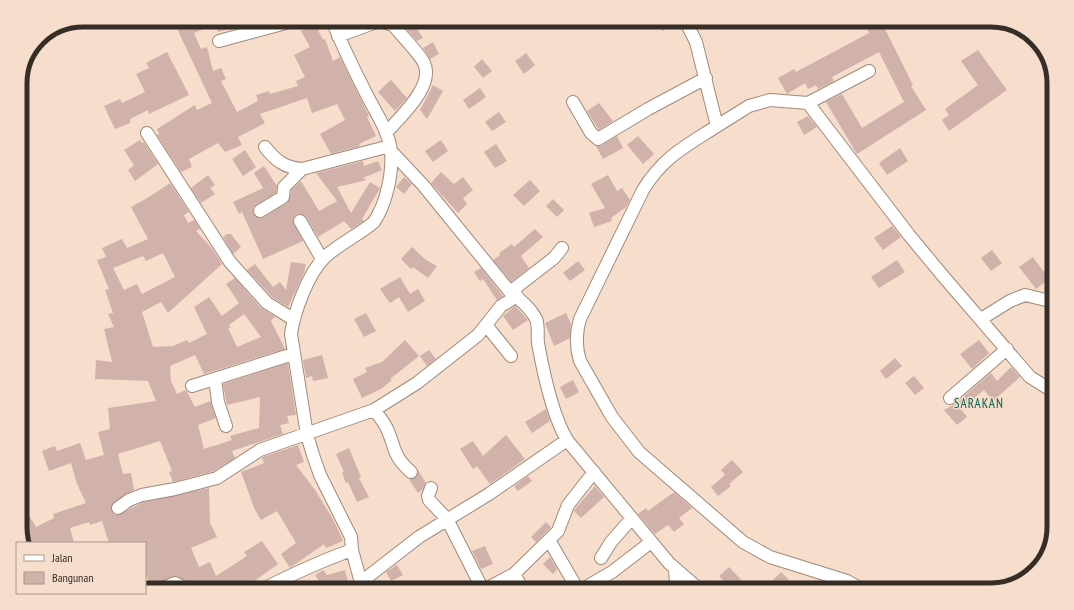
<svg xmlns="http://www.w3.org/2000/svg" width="1074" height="610" font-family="'PT Sans Narrow',sans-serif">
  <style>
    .building { fill: #d0b2aa; fill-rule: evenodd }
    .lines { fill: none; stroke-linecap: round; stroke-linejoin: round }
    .street-casing { stroke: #a08979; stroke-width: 14 }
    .street { stroke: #fff; stroke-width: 12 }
    .labels { text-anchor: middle; stroke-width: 3; stroke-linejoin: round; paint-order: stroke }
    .quarter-label { font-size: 13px; letter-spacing: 1px; fill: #086151; stroke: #f6ddcc }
    .rim { fill: none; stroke: #362d26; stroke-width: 5 }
  </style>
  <rect width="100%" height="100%" fill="#f6ddcc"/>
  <path class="building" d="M173 20H249L250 25 230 30 229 29 218 32 215 24 194 33 201 49 207 47 213 71 221 68 226 79 221 81 237 112 258 101 256 95 269 91 270 94 298 86 296 81 305 77 294 55 310 47 301 31 315 24 323 40 325 39 333 61 340 57 369 116 367 117 376 136 359 144 360 146 331 154 320 134 345 120 337 104 312 113 307 98 260 114 265 123 238 137 242 145 225 152 218 143 189 159 192 167 181 172 157 135 159 134 157 129 195 105 197 110 212 103Z
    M411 20 423 38 417 41 403 25Z
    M655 20H678V21L663 31Z
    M881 21 913 85 911 86 926 110 857 154 826 102 842 94 862 128 904 102 879 52 832 77 834 81 818 89 816 85 808 89 805 83 787 94 778 78 794 69 796 72 869 33 867 28Z
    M433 42 439 54 430 59 423 48Z
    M978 50 1007 90 949 131 942 120 949 115 945 109 978 85 961 61Z
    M167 52 189 95 149 114 148 110 130 119V123L115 129 104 106 120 99 122 103 145 92 136 74 149 68 146 63Z
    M526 53 535 65 524 74 515 61Z
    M482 59 492 71 483 78 474 67Z
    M391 80 407 98 395 111 378 92Z
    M433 85 443 91 427 119 420 110Z
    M480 88 486 97 469 109 463 100Z
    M599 103 613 121 599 130 587 111Z
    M499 112 506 122 492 131 485 122Z
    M808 116 817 127 804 135 797 122Z
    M617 136 623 148 603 159 596 146 602 145Z
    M638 136 654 154 643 164 627 145Z
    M140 140 142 143 144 142 158 164 135 181 128 170 134 165 124 150Z
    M441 140 448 151 433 162 425 151Z
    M496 144 507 161 495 168 484 152Z
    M900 148 908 161 887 175 879 163Z
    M245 150 256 167 243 176 232 159Z
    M363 161 364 166 378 161 382 170 363 178 367 180 337 187 351 213 370 182 380 188 362 219 364 221 351 229 344 221 318 237 306 217 300 214H297L293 221 303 241 263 259 242 212 239 214 233 202 263 188 254 173 264 166 277 186 276 193 253 208 254 215 261 218 287 203 290 198 291 190 301 181 319 211 337 201 316 173Z
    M441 172 454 184 463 177 473 190 463 198 467 204 458 213 431 183Z
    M208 175 215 185 210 188 215 194 201 203 191 188Z
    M608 175 617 191 622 188 630 200 626 207 611 218 612 221 594 227 589 213 605 208 591 184Z
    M404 177 412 184 404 194 396 187Z
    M530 180 540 191 524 206 513 195Z
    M170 183 189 212 184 215 188 223 194 220 200 229 196 231 211 247 222 264 168 313 161 302 142 312 153 347 173 346 187 340 189 343 207 334 194 307 209 297 222 316 239 303 226 284 235 278 261 308 275 317 271 320 272 323 285 349 204 374 195 355 170 366 171 381 177 394 186 390 195 407 210 401 216 418 198 425 204 449 232 440 230 436 259 428 260 397 227 405 223 384 288 363 296 415 287 416 289 423 280 425 283 434 232 451 235 458 214 471 173 482 169 472 172 471 160 441 118 454 123 474 131 473 134 490 114 502 111 509 115 515H119L133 507 144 502 209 488 210 523 217 537 191 548 199 567 210 562 216 576 247 556 244 552 262 541 278 564 250 584 252 586 246 590H190L185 580 176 576 154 583 151 586 145 573V543H109L102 521 90 525 89 522 70 528 74 543H26L20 531V515L27 512 36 527 54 518 53 514 86 503 77 484 71 463 49 471 42 451 55 446 57 451 80 443 86 460 104 455 98 432 110 429 108 408 156 401 148 381 95 379 96 360 112 362 104 329 114 327 108 314 113 313 105 290 109 289 97 260 106 257 102 248 122 239 127 248 148 239 131 207 149 197ZM163 253 175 277 142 294 137 284 124 290 113 268 143 256 146 261ZM244 314 261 337 237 347 228 328 231 327 229 325Z
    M553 199 564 210 557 217 546 206Z
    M892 226 901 237 883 250 874 238Z
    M535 229 543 237 521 256 529 268 511 282 493 260 500 255 499 253 512 244 514 247Z
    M227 234H231L241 247 233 254 223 237Z
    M412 247 426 260 437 266 428 278 413 267 411 269 401 259Z
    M992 250 1002 263 991 271 981 258Z
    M1033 257 1049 279 1036 289 1019 267Z
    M897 260 905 272 879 288 871 277Z
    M578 261 585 270 570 281 563 273Z
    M291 262 306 264 304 273 288 307 272 297 247 270 255 264 273 287 280 282 286 290Z
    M481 268 503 296 497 300 483 279 480 281 474 272Z
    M400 277 410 294 418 289 425 301 408 312 399 297 390 303 380 289Z
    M515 306 528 320 513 330 503 316Z
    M366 313 376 331 364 337 354 319Z
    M566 313 571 324 570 338 554 346 545 323Z
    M405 340 419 356 390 379 392 380 381 389 362 398 353 379 367 372 365 368 382 362Z
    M979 340 989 353 972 369 960 354Z
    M429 350 436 359 427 366 420 356Z
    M322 355 328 378 313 381 312 376 306 378 303 360Z
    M895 358 902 366 886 379 880 371Z
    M1011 367 1020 377 993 401 984 390 961 409 967 417 957 425 944 410 955 404 991 373 997 381Z
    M914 376 924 388 915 395 905 383Z
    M573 380 579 392 566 399 560 387Z
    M546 409 550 421 532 433 525 422Z
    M506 435 525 459 490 484 477 466 473 469 460 449 473 441 483 456Z
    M298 445 304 462 296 465 315 490 334 521 343 541 326 548 324 544 290 568 281 554 296 543 277 511 261 520 255 510 241 472 264 463 262 458 263 457Z
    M349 448 361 477 359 478 369 497 357 502 348 482 346 483 342 473 344 472 336 454Z
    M732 460 743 472 729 484 731 486 718 496 711 487 725 475 721 470Z
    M418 470 426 483 422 490 418 493 409 479 416 477Z
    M528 476 532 481 518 491 514 486Z
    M595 486 604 497 581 518 574 511 575 509Z
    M674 492 692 508 679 518 684 524 674 532 668 525 655 534 638 514 646 508 648 511Z
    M546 522 551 527 536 542 531 537Z
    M485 546 493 564 481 569 472 551Z
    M550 557 557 569 553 574 543 564Z
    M397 565 403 575 391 581 386 572Z
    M729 567 745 584 738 590H732L719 576Z
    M323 570 327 575 345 570 350 590H325L315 575Z
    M781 572 799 590H777L770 583Z"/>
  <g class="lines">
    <g class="street-casing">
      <path id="street" d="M332 20C343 48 356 74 370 101 378 116 389 133 391 151 393 174 386 204 374 222 359 235 337 245 324 258 308 274 294 312 291 334L307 435 313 455 320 475 351 537 352 550 363 590
        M685 20 696 42 717 126 749 106 770 100 808 103 909 235 943 276 1030 377 1054 392
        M338 36 379 21 393 25C401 35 419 53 424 63 435 86 400 117 386 133
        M219 41 297 20
        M573 102 591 133 598 139 648 109 706 78
        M808 103 869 71
        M717 126C686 146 663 157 643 190L580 319C576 332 576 348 580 361L612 417 639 452 743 542 770 557 847 581 863 590
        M147 133 230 262 267 303 293 319
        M265 147C275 160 285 168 302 169
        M391 151 423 185 510 292C519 298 531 309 536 319 539 325 537 336 538 343 543 371 553 416 567 440L669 563 700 590
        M260 211 283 197 284 187 302 169 390 146
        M300 221 322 259
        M510 292 554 258 562 248
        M981 319 1010 301 1025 295 1050 301 1054 300
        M486 325 511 356
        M215 379 218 402 226 426
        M192 386 293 354
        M950 398 1007 349
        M374 410C379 416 385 423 388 431 396 450 393 456 411 472
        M431 488 428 496 429 500 447 519 483 590
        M118 508 129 500 142 495 175 489 217 478 260 450 374 410 417 383 478 335 501 306 517 296
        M549 540 574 583 576 590
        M601 558 611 542 632 518
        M675 570 676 583 680 590
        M514 574 523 590
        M361 582 419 537 489 494 567 440
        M157 590 175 583 181 586 183 590
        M261 590C291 575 320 561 352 550
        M484 590 514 574 558 531 568 505 594 472
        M581 590 612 572 651 542"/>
    </g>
    <use href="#street" class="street"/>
  </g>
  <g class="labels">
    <g class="quarter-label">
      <text x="979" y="408">SARAKAN</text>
    </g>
  </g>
  <path d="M0 0H1074V610H0ZM83 27H991A56 56 0 0 1 1047 83V527A56 56 0 0 1 991 583H83A56 56 0 0 1 27 527V83A56 56 0 0 1 83 27Z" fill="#f6ddcc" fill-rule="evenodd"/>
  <path class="rim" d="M83 27H991A56 56 0 0 1 1047 83V527A56 56 0 0 1 991 583H83A56 56 0 0 1 27 527V83A56 56 0 0 1 83 27Z"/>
  <rect x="16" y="542" width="130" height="52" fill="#f6ddcc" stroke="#a9978a"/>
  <rect x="24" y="555" width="20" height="6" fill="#ffffff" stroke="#a9978a"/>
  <text x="52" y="562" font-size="12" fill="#362d26">Jalan</text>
  <rect x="24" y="572" width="20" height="12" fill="#d0b2aa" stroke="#a9978a"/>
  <text x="52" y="582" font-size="12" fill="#362d26">Bangunan</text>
</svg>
